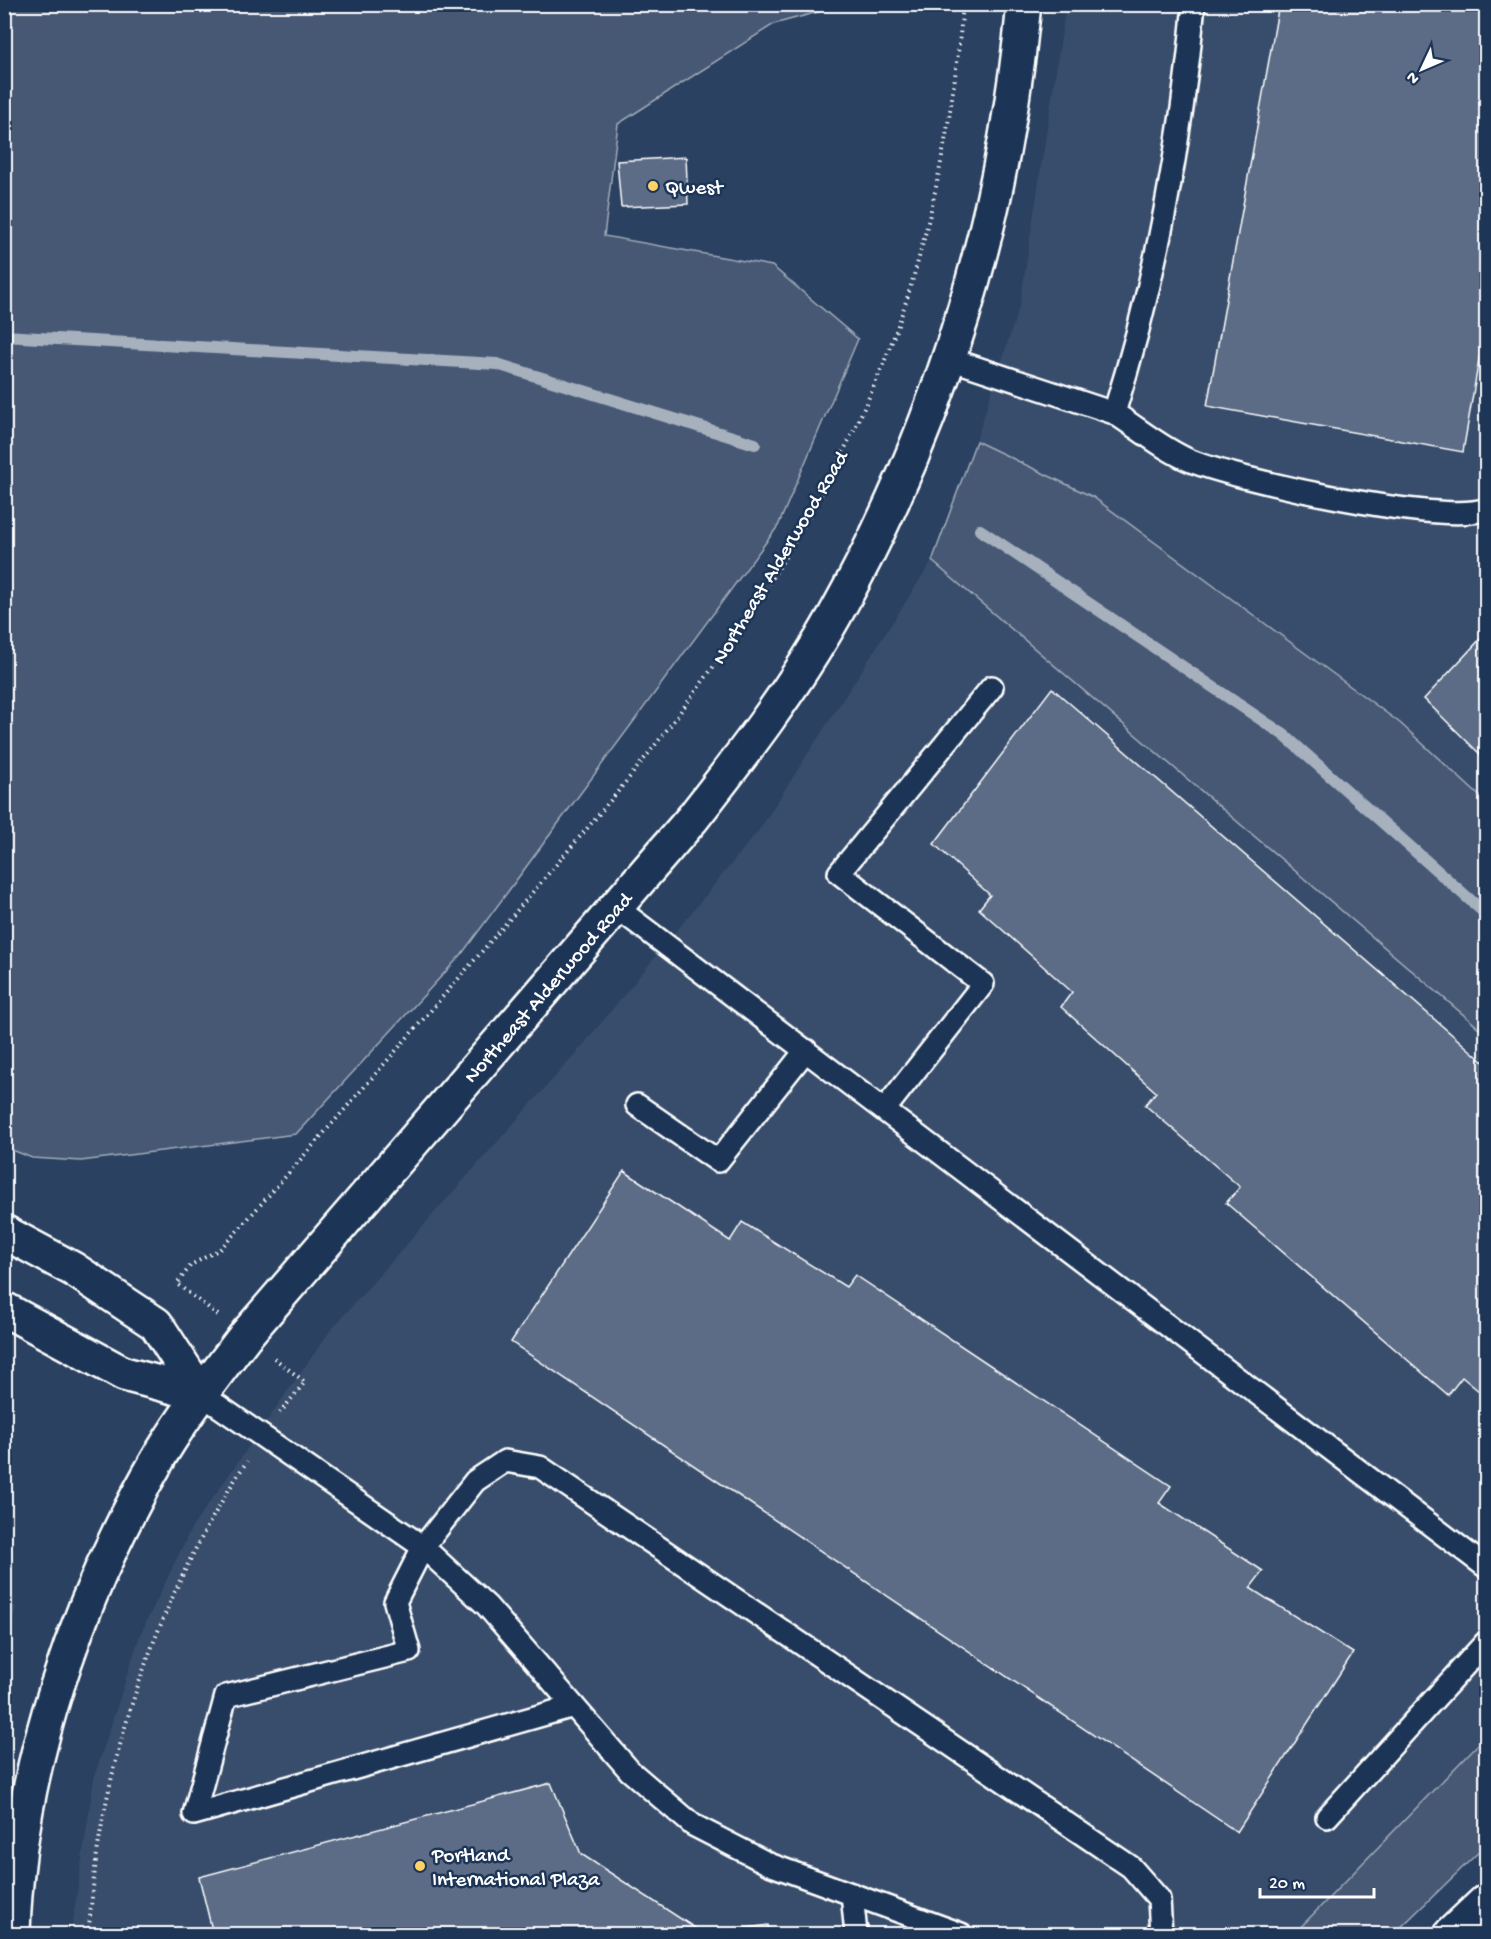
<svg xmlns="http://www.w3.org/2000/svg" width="1491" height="1939" font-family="'Gochi Hand',sans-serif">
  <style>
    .built { fill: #394e6c }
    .green { fill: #465975; stroke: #a2acba; stroke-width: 1.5 }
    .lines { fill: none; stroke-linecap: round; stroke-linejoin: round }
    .stream { stroke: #a7b1be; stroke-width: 12 }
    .building { fill: #5b6c86; stroke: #fff; stroke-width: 1.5 }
    .service-casing { stroke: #fff; stroke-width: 26 }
    .tertiary-casing { stroke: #fff; stroke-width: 38 }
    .primary-casing { stroke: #fff; stroke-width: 38 }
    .path { stroke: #fff; stroke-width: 4; stroke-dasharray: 1.5 4.5; stroke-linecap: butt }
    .service { stroke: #1d3557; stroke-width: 21 }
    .tertiary { stroke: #1d3557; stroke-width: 33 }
    .primary { stroke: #1d3557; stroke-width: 33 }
    .poi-dot { fill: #ffd166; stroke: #1d3557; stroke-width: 2 }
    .labels { text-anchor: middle; stroke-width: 5; stroke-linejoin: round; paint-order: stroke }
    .poi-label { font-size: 21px; fill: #fff; stroke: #1d3557; text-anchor: start }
    .street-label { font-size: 21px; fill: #fff; stroke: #1d3557 }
  </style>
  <rect width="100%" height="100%" fill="#2a4161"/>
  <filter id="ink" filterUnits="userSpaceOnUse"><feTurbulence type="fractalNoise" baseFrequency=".0167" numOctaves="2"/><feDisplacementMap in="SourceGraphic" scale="12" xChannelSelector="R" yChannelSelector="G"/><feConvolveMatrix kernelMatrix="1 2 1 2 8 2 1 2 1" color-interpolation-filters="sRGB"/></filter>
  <g filter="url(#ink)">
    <path class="built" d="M1066 5H1486V802L1400 723 1093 497 976 441 1020 304Z
      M932 561 1486 1034V1736L1294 1934H71L94 1778 140 1635 191 1529 330 1331 584 1044 759 830Z
      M5 1602 16 1607 5 1660Z"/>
    <path class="green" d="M4 5H844L774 24 618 124 604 236 772 266 858 339 778 526 461 955 296 1134 81 1161 32 1158 5 1147Z
      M976 441 1093 497 1400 723 1486 802V1034L932 561Z
      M1486 1736V1845L1394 1934H1294Z"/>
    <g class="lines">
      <path class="stream" d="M4 336 497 364 755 444
        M980 530 1284 735 1486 914"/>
    </g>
    <path class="building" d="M1279 4H1486V319L1463 452 1207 406Z
      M686 157 688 204 621 207 617 161Z
      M1486 633V760L1424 699Z
      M1052 688 1486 1064V1397L1462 1377 1448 1395 1226 1203 1240 1187 1145 1105 1156 1092 1061 1007 1072 992 979 909 990 895 934 844Z
      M624 1171 730 1241 742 1222 846 1287 855 1275 1171 1486 1159 1503 1263 1571 1250 1588 1353 1653 1237 1832 511 1342Z
      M551 1783 581 1854 704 1934 768 1925 770 1934H603V1932L592 1934H213L199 1877Z"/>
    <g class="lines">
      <g class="service-casing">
        <path id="service" d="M950 359 1114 413C1155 284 1182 139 1194 4
          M1114 413C1138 428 1164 450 1191 461 1238 480 1445 526 1486 509
          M616 907 1486 1567
          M637 1105 718 1161 806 1050
          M885 1109 983 984 839 873 992 687
          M201 1394 423 1547 487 1606 630 1771 693 1825 769 1864 961 1934
          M574 1706 194 1814 226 1696 409 1651 395 1602 423 1547 475 1481 505 1461 540 1467 1131 1867 1159 1899 1161 1934
          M1327 1817 1486 1642
          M852 1894 856 1934"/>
      </g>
      <g class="tertiary-casing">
        <path id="tertiary" d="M4 1232 73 1269 156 1324 201 1394
          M4 1309 124 1374 201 1394
          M13 1934C17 1770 78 1595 161 1454 186 1413 216 1374 245 1336L692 819C743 754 794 688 835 615 940 427 1004 219 1024 4"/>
      </g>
      <g class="primary-casing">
        <path id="primary" d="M1451 1934 1486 1901"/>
      </g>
      <path class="path" d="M218 1315 177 1284 191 1265 220 1249 238 1230C335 1121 431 1011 526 900 577 840 628 782 675 719 757 611 830 492 882 367 927 259 953 121 963 4
        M274 1358 305 1382 280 1413
        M88 1934C92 1902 94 1868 100 1835 123 1703 173 1573 247 1461"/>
      <use href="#service" class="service"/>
      <use href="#tertiary" class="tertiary"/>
      <use href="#primary" class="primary"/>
    </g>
  </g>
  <g class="poi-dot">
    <circle cx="653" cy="186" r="6"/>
    <circle cx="420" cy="1866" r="6"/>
  </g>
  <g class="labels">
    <g class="poi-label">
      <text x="665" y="193">Qwest</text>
      <text x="432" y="1861">Portland<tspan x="432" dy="24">International Plaza</tspan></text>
    </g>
    <g class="street-label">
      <text transform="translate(779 557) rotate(-59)" y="7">Northeast Alderwood Road</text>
      <text transform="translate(547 987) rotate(-49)" y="7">Northeast Alderwood Road</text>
    </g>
  </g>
  <rect width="1491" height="1939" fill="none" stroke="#1d3557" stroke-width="24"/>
  <rect x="12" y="12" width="1467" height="1915" fill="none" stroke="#fff" stroke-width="2" filter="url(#ink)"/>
  <g transform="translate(1422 69) rotate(226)" stroke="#1d3557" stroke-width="4.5" paint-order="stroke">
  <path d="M0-4.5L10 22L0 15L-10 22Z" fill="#ffffff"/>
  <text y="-9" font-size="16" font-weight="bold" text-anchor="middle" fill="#ffffff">N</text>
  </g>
  <path d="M1260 1888v9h114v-9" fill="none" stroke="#ffffff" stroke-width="3"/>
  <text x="1269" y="1888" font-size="18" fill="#ffffff" stroke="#1d3557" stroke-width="4.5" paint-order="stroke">20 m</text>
</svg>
